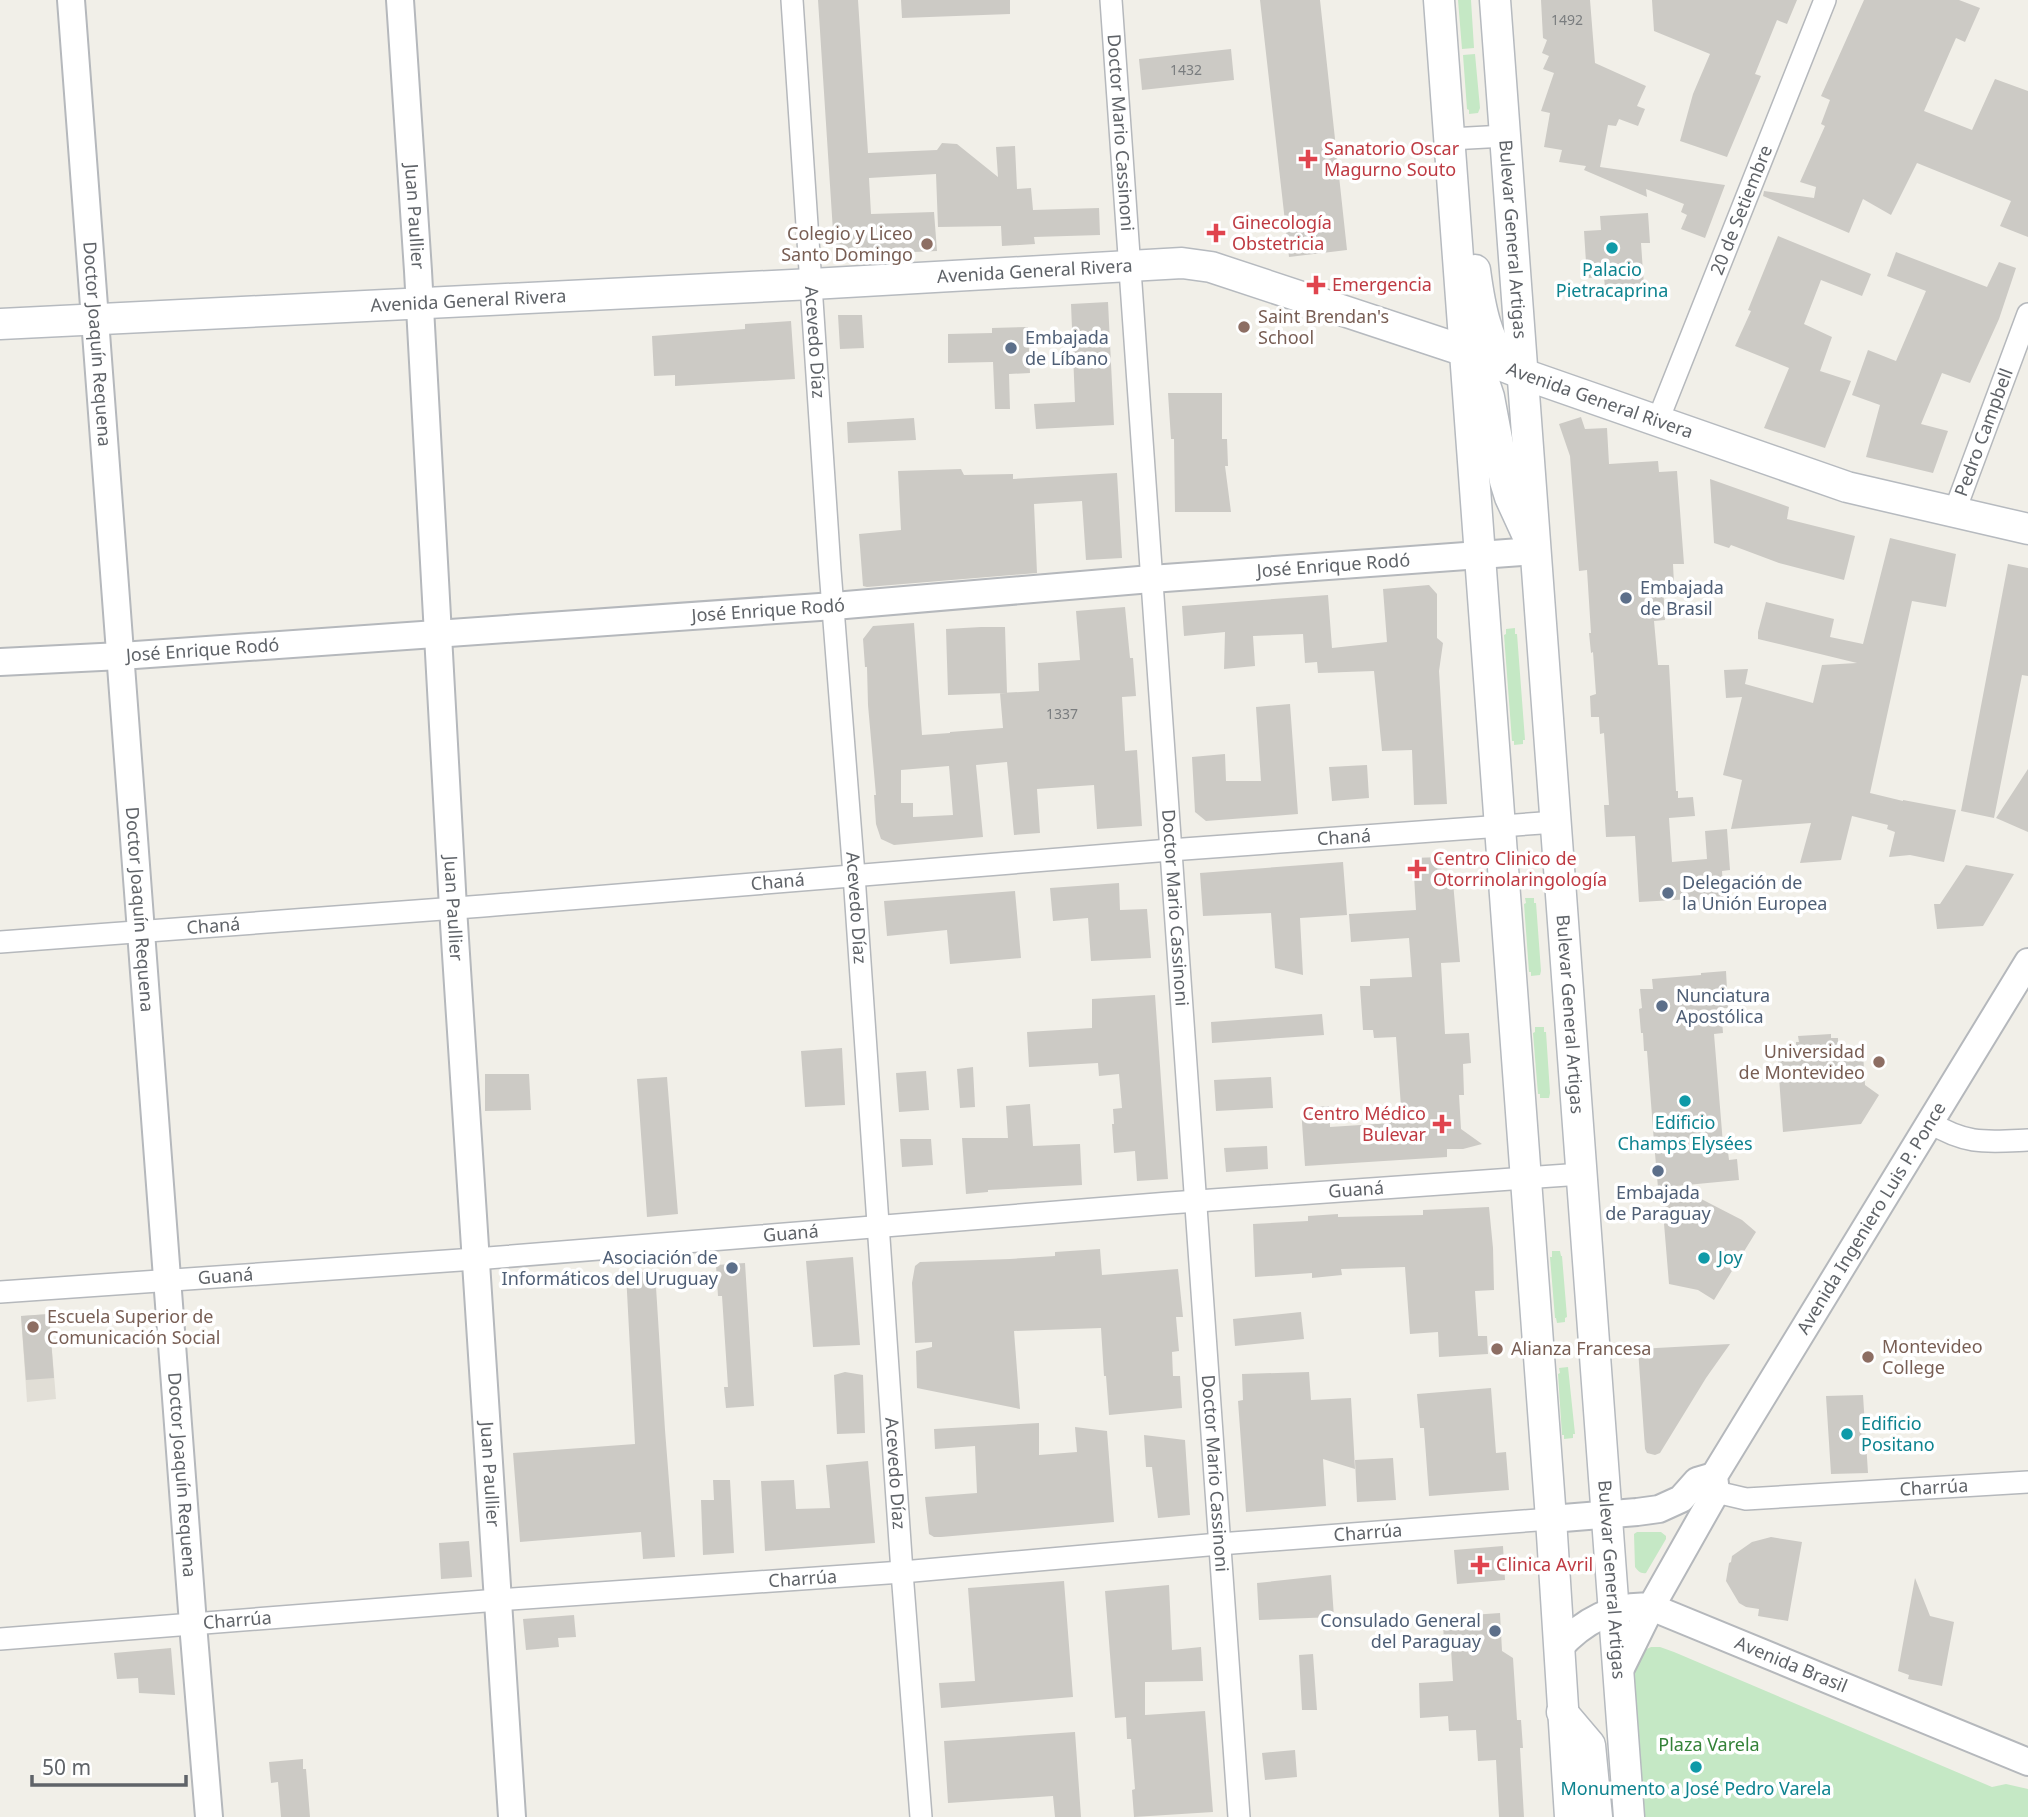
<svg xmlns="http://www.w3.org/2000/svg" width="2028" height="1817" font-family="'Noto Sans',sans-serif">
  <style>
    .education { fill: #e1ded6 }
    .green { fill: #c5e8c5 }
    .building { fill: #cccac5; fill-rule: evenodd }
    .lines { fill: none; stroke-linecap: round; stroke-linejoin: round }
    .minor-casing { stroke: #b5b8bc; stroke-width: 24 }
    .tertiary-casing { stroke: #b5b8bc; stroke-width: 30 }
    .secondary-casing { stroke: #b6babf; stroke-width: 33 }
    .minor { stroke: #fff; stroke-width: 21 }
    .tertiary { stroke: #fff; stroke-width: 26 }
    .secondary { stroke: #fff; stroke-width: 30 }
    .health-dot { fill: #e0444e; stroke: #fff; stroke-width: 2.5 }
    .education-dot { fill: #8d6e63; stroke: #fff; stroke-width: 2.5 }
    .culture-dot { fill: #0f9aa8; stroke: #fff; stroke-width: 2.5 }
    .service-dot { fill: #5c6f8a; stroke: #fff; stroke-width: 2.5 }
    .labels { text-anchor: middle; stroke-width: 7; stroke-linejoin: round; paint-order: stroke }
    .number-label { font-size: 14px; fill: #7a7d7f }
    .street-label { font-size: 18px; fill: #5f6368; stroke: #fff }
    .health-label { font-size: 18px; fill: #be3a42; stroke: #fff; text-anchor: start }
    .education-label { font-size: 18px; fill: #785e54; stroke: #fff; text-anchor: start }
    .culture-label { font-size: 18px; fill: #0d838f; stroke: #fff }
    .service-label { font-size: 18px; fill: #4e5e75; stroke: #fff; text-anchor: start }
    .park-label { font-size: 18px; fill: #348238; stroke: #fff }
  </style>
  <rect width="100%" height="100%" fill="#f1efe8"/>
  <path class="education" d="M49 1314 56 1399 27 1402 21 1316Z"/>
  <path class="green" d="M1458 0H1471L1474 48 1462 49Z
    M1475 54 1480 108 1478 113 1469 114V110L1467 109 1463 55Z
    M1515 628V634H1517L1525 740H1523V744L1514 745V741H1512L1504 635 1506 634V629Z
    M1525 898H1534V903H1536L1541 971 1540 975 1531 976V972H1529L1524 904 1526 903Z
    M1535 1027H1544V1032H1546L1550 1093 1549 1098H1540V1094H1538L1533 1033 1535 1032Z
    M1552 1251H1560L1561 1256H1562L1567 1317 1565 1318V1322L1557 1323 1556 1318H1555L1550 1257H1552Z
    M1568 1367 1575 1434H1573V1438L1564 1439V1435H1562L1558 1374 1560 1373 1559 1368Z
    M1637 1532H1661L1666 1536V1539L1646 1573C1641 1574 1638 1571 1635 1567L1634 1534Z
    M1651 1647H1660L1674 1652 1992 1787 2006 1784 2028 1789V1817H1641L1632 1661 1640 1652Z"/>
  <path class="building" d="M818 0H858L868 153 937 150 942 143 957 144 998 177 996 147 1015 146 1017 189 1031 188 1033 210 1099 208 1100 235 1034 237 1035 244 1002 246 1001 226 938 227 936 174 869 178 871 214 934 212 937 251 844 255 834 247Z
    M901 0H1010V14L902 18Z
    M1260 0H1320L1347 250 1289 257Z
    M1541 0H1590L1595 63 1646 86 1637 106 1645 109 1638 126 1619 119 1616 126 1608 125 1600 167 1725 185 1705 238 1681 229 1687 215 1681 212 1684 204 1646 189 1647 197 1584 170 1586 166 1559 162 1562 150 1544 147 1550 113 1541 111 1554 73 1543 69 1549 56 1542 53 1547 40 1543 38Z
    M1652 0H1797L1787 24 1777 20 1755 74 1761 76 1727 157 1680 141 1693 94 1710 54 1654 31Z
    M1864 0H1959L1980 8 1965 42 1956 38 1924 111 1972 130 1995 79 2028 91V237L2000 226 2011 201 1917 163 1891 215 1863 199 1849 233 1763 196 1764 191 1814 198 1816 187 1800 182 1825 126 1821 124 1830 100 1821 96Z
    M1231 49 1234 80 1142 90 1139 59Z
    M1648 213 1650 243H1641L1644 286 1605 288 1604 277 1587 278 1584 231 1601 230 1600 216Z
    M1778 236 1871 274 1862 296 1821 280 1804 324 1832 337 1820 371 1851 381 1825 448 1764 428 1789 368 1735 346 1751 311 1748 310Z
    M1896 252 1987 287 1999 262 2016 268 1999 319 1970 383 1942 373 1921 424 1948 431 1933 473 1866 457 1880 405 1852 395 1868 350 1896 361 1926 291 1887 276Z
    M1108 302 1114 425 1036 429 1034 404 1075 402 1071 304Z
    M838 315H862L864 348 840 349Z
    M791 321 795 379 675 386V375L654 376 652 336 745 329V324Z
    M1028 327 1030 373 1009 374 1010 409H995L993 362 948 363V334L992 333V328Z
    M1168 393H1222V439H1227L1228 466H1225L1231 512H1175L1174 439H1171Z
    M1581 417 1585 429 1607 428 1609 464 1658 461 1659 472 1677 471 1684 564H1673L1674 584 1663 585 1665 620 1654 621 1658 665H1669L1676 791H1678V798L1693 797 1695 816 1669 818 1672 862 1707 859 1705 831 1727 829 1730 870 1722 871 1724 904 1692 906V899L1639 902 1635 836 1606 837 1604 805H1609L1604 733 1600 734 1599 717H1591L1590 696 1596 694 1593 652 1591 653 1589 633H1591L1587 570 1579 571 1570 456 1559 424Z
    M914 418 916 440 848 443 847 422Z
    M961 469 964 475 1013 474V479L1117 473 1122 558 1086 560 1082 501 1034 504 1037 573 867 587 863 586 859 534 901 530 898 471Z
    M1710 479 1789 507 1787 519 1855 536 1844 580 1779 563 1731 545 1729 548 1714 543Z
    M1890 538 1956 554 1946 607 1912 601 1870 793 1903 801V800L1956 810 1944 862 1910 855 1889 857 1895 832 1887 829 1888 825 1852 816 1841 860 1800 863 1811 823 1731 829 1742 780 1723 775 1742 697 1726 698 1724 670 1748 669 1745 684 1813 703 1822 665 1857 663 1758 639V632L1766 602 1834 619 1830 637 1863 644Z
    M2008 564 2028 568V676L2022 675 1994 818 1961 811Z
    M1429 585 1437 594V638L1443 643 1439 671 1447 804 1414 805 1412 750 1382 751 1374 671 1318 673 1317 662 1305 663 1303 634 1253 636 1255 666 1224 669 1225 632 1184 636 1182 606 1328 595 1332 648 1387 642 1383 589Z
    M1125 607 1130 658H1133L1136 696 1122 697 1125 751 1137 750 1142 826 1097 829 1094 785 1037 789 1040 833 1014 835 1007 762 976 765 983 837 894 845 881 839 876 824 874 795H876L868 705 867 667H865L863 639 873 626 914 623 922 735 950 733V732L1003 728 1000 693 1039 691 1038 663 1080 660 1076 611ZM949 766 953 815 913 817V803H901V770Z
    M981 627H1005L1007 693 948 695 946 629Z
    M1290 704 1298 814 1206 821 1195 812 1192 757 1225 754 1226 781H1261L1256 707Z
    M1367 765 1369 798 1332 801 1329 767Z
    M2028 769V832L1996 818Z
    M1441 857 1442 883 1453 882 1460 962 1441 963 1445 1034 1469 1033 1471 1063 1463 1064 1464 1095H1459L1461 1129 1482 1144 1463 1149H1447V1157L1305 1166 1301 1108 1329 1106 1330 1127 1391 1123 1390 1108 1401 1107 1396 1037 1374 1038 1373 1030H1363L1360 986H1370V979L1412 977 1409 938 1351 942 1349 914 1416 910 1413 858Z
    M1343 862 1347 915 1300 918 1303 975 1275 968 1271 913 1203 916 1200 873Z
    M1966 865 2014 874 1983 926 1937 929 1934 904H1940Z
    M1119 883 1120 910 1147 909 1151 958 1091 961 1088 918 1053 921 1050 888Z
    M1015 891 1021 958 950 964 947 930 887 936 884 901Z
    M1726 971 1728 1008H1721L1723 1033 1714 1034 1723 1144H1727L1729 1160 1737 1159 1739 1180 1676 1186 1742 1220 1756 1232 1714 1300 1698 1290 1669 1284 1661 1187 1658 1188 1654 1142 1647 1051H1644L1643 1033H1641L1639 1009 1642 1008 1640 989H1653L1652 979 1701 975V973Z
    M1155 995 1168 1179 1137 1181 1135 1151 1114 1153 1112 1124H1114L1113 1109 1122 1108 1119 1074 1099 1076 1098 1063 1029 1067 1027 1032 1092 1028V999Z
    M1322 1014 1324 1035 1212 1043 1211 1022Z
    M1831 1034V1038H1838V1042H1842L1844 1054 1863 1053 1865 1085 1879 1095 1861 1124 1783 1132 1777 1050 1796 1049V1042H1799L1798 1036Z
    M842 1048 845 1105 805 1107 801 1051Z
    M973 1067 975 1107 960 1108 957 1069Z
    M926 1071 929 1110 899 1112 896 1073Z
    M485 1074H529L531 1110 485 1111Z
    M667 1077 678 1214 647 1217 637 1079Z
    M1271 1077 1273 1108 1216 1111 1214 1080Z
    M1030 1104 1033 1146 1080 1144 1082 1185 988 1190V1192L966 1194 962 1138H1008L1006 1106Z
    M900 1139H931L933 1165 902 1167Z
    M1267 1146 1268 1169 1226 1172 1224 1148Z
    M1489 1207 1493 1248 1494 1290 1475 1291 1478 1336H1487L1488 1354 1439 1357 1438 1332 1410 1334 1405 1267 1341 1269 1342 1275 1312 1278V1273L1255 1277 1253 1224 1308 1221V1216L1338 1214V1217L1423 1215V1210Z
    M1100 1249 1102 1275 1178 1269 1183 1317H1176L1179 1351 1172 1352 1173 1376H1180L1182 1408 1109 1415 1106 1376H1104L1101 1328 1014 1331 1020 1409 917 1388 916 1351 932 1347V1342L915 1343 912 1283 915 1266 920 1262 1010 1259 1055 1256V1252Z
    M853 1257 860 1345 813 1347 806 1261Z
    M745 1263 754 1406 726 1408 724 1387H728L722 1296H718L716 1265Z
    M655 1271 665 1430 675 1557 643 1559 641 1532 520 1542 513 1453 635 1444 626 1273Z
    M1301 1312 1304 1339 1235 1346 1233 1319Z
    M49 1314 54 1378 26 1380 21 1316Z
    M1730 1344 1706 1378 1660 1453 1655 1455 1647 1453 1645 1449 1638 1349Z
    M845 1372 863 1375 865 1433 837 1434 834 1375Z
    M1309 1372 1311 1400 1351 1398 1355 1469 1323 1459 1326 1506 1246 1512 1238 1401 1243 1400 1242 1374Z
    M1491 1388 1496 1453 1506 1452 1509 1490 1429 1496 1424 1428H1420L1417 1394Z
    M1863 1395 1868 1473 1831 1474 1826 1396Z
    M1039 1423V1455L1077 1452 1075 1427 1107 1431 1114 1522 941 1537H934L929 1534 925 1497 977 1493 975 1446 935 1449 934 1429Z
    M1144 1435 1185 1440 1190 1515 1158 1518 1152 1467H1146Z
    M1393 1458 1396 1500 1357 1502 1355 1460Z
    M868 1461 875 1543 765 1551 761 1481 794 1480 796 1509 830 1508 826 1465Z
    M713 1480H730L734 1553 703 1555 701 1500H714Z
    M1771 1537 1802 1542 1788 1621 1758 1616 1759 1609 1746 1607 1739 1603 1726 1581 1729 1563 1731 1562 1732 1556 1752 1542Z
    M469 1541 472 1577 441 1579 439 1543Z
    M1503 1546 1505 1580 1457 1584 1454 1550Z
    M1331 1575 1334 1617 1259 1620 1257 1583Z
    M1915 1578 1930 1616 1954 1622 1942 1686 1908 1679 1909 1675 1898 1671Z
    M1064 1581 1073 1697 941 1708 939 1683 975 1681 968 1588Z
    M1169 1585 1172 1650 1201 1647 1203 1681 1145 1682V1715L1205 1711 1213 1812 1134 1817 1132 1790 1135 1789 1131 1739H1127L1126 1717 1115 1718 1105 1591Z
    M1500 1613 1502 1651 1513 1658 1517 1720H1521L1523 1748H1520L1524 1817H1499L1496 1760 1478 1761 1476 1730 1449 1731 1448 1716 1420 1718 1419 1683 1453 1681 1451 1649H1444L1443 1617Z
    M574 1615 576 1637 558 1638 559 1647 526 1650 523 1619Z
    M171 1648 175 1695 139 1693 138 1678 117 1679 114 1653Z
    M1313 1654 1317 1710H1302L1299 1655Z
    M1075 1732 1081 1817H1055L1053 1796 948 1803 944 1741Z
    M1295 1750 1297 1777 1265 1780 1262 1753Z
    M303 1759V1769H306L310 1817H281L278 1782 271 1783 269 1762Z"/>
  <g class="lines">
    <g class="minor-casing">
      <g id="minor">
        <path id="s1" d="M792 0 830 570 854 875 902 1572 921 1817"/>
        <path id="s2" d="M1111 0 1239 1817"/>
        <path d="M1450 139 1505 136"/>
        <path id="s3" d="M1658 420 1825 0"/>
        <path id="s4" d="M1954 513 2028 314"/>
        <path id="s5" d="M0 942 483 906 1170 850 1556 822"/>
        <path d="M1929 1122C1967 1145 1985 1142 2028 1140"/>
        <path id="s6" d="M0 1292 475 1259 1169 1203 1582 1174"/>
        <path id="s7" d="M1716 1492 1746 1499 2028 1482"/>
        <path id="s8" d="M0 1639 498 1600 902 1572 1219 1544 1551 1519"/>
      </g>
    </g>
    <g class="tertiary-casing">
      <g id="tertiary">
        <path id="s9" d="M71 0 193 1624 209 1817"/>
        <path id="s10" d="M400 0 418 271 453 908 512 1817"/>
        <path id="s11" d="M0 662 121 656 834 606 1151 579 1535 551"/>
        <path d="M1551 1519 1637 1512 1659 1509 1681 1499 1697 1481 1714 1476"/>
        <path id="s12" d="M1559 1648C1582 1622 1616 1603 1651 1607L2028 1762"/>
        <path id="s13" d="M1618 1674 1651 1607 1716 1492 1714 1476 2028 962"/>
      </g>
    </g>
    <g class="secondary-casing">
      <g id="secondary">
        <path d="M1439 0 1551 1519 1570 1817"/>
        <path id="s14" d="M1495 0 1629 1817"/>
        <path d="M1475 270C1479 300 1486 353 1516 369"/>
        <path id="s15" d="M0 324 812 284 1182 263 1211 267 1465 351 1523 374 1847 487 2028 529"/>
        <path d="M1473 363 1485 385 1489 397 1505 481 1510 497 1527 534"/>
        <path d="M1562 1712 1590 1745 1597 1817"/>
      </g>
    </g>
    <use href="#minor" class="minor"/>
    <use href="#tertiary" class="tertiary"/>
    <use href="#secondary" class="secondary"/>
  </g>
  <g class="health-dot">
    <path d="M1304.5 148.5h7v7h7v7h-7v7h-7v-7h-7v-7h7z"/>
    <path d="M1212.5 222.5h7v7h7v7h-7v7h-7v-7h-7v-7h7z"/>
    <path d="M1312.5 274.5h7v7h7v7h-7v7h-7v-7h-7v-7h7z"/>
    <path d="M1413.5 858.5h7v7h7v7h-7v7h-7v-7h-7v-7h7z"/>
    <path d="M1438.5 1113.5h7v7h7v7h-7v7h-7v-7h-7v-7h7z"/>
    <path d="M1476.5 1554.5h7v7h7v7h-7v7h-7v-7h-7v-7h7z"/>
  </g>
  <g class="education-dot">
    <circle cx="927" cy="244" r="7"/>
    <circle cx="1244" cy="327" r="7"/>
    <circle cx="1879" cy="1062" r="7"/>
    <circle cx="33" cy="1327" r="7"/>
    <circle cx="1497" cy="1349" r="7"/>
    <circle cx="1868" cy="1357" r="7"/>
  </g>
  <g class="culture-dot">
    <circle cx="1612" cy="248" r="7"/>
    <circle cx="1685" cy="1101" r="7"/>
    <circle cx="1704" cy="1258" r="7"/>
    <circle cx="1847" cy="1434" r="7"/>
    <circle cx="1696" cy="1767" r="7"/>
  </g>
  <g class="service-dot">
    <circle cx="1011" cy="348" r="7"/>
    <circle cx="1626" cy="598" r="7"/>
    <circle cx="1668" cy="893" r="7"/>
    <circle cx="1662" cy="1006" r="7"/>
    <circle cx="1658" cy="1171" r="7"/>
    <circle cx="732" cy="1268" r="7"/>
    <circle cx="1495" cy="1631" r="7"/>
  </g>
  <g class="labels">
    <g class="number-label">
      <text x="1567" y="25">1492</text>
      <text x="1186" y="75">1432</text>
      <text x="1062" y="719">1337</text>
    </g>
    <g class="street-label">
      <text dy="6" stroke="none"><textPath href="#s2" startOffset="133">Doctor Mario Cassinoni</textPath></text>
      <text dy="6" stroke="none"><textPath href="#s3" startOffset="226">20 de Setiembre</textPath></text>
      <text dy="6" stroke="none"><textPath href="#s10" startOffset="217">Juan Paullier</textPath></text>
      <text dy="6" stroke="none"><textPath href="#s14" startOffset="240">Bulevar General Artigas</textPath></text>
      <text dy="6" stroke="none"><textPath href="#s15" startOffset="1036">Avenida General Rivera</textPath></text>
      <text dy="6" stroke="none"><textPath href="#s15" startOffset="469">Avenida General Rivera</textPath></text>
      <text dy="6" stroke="none"><textPath href="#s9" startOffset="345">Doctor Joaquín Requena</textPath></text>
      <text dy="6" stroke="none"><textPath href="#s1" startOffset="343">Acevedo Díaz</textPath></text>
      <text dy="6" stroke="none"><textPath href="#s15" startOffset="1624">Avenida General Rivera</textPath></text>
      <text dy="6" stroke="none"><textPath href="#s4" startOffset="86">Pedro Campbell</textPath></text>
      <text dy="6" stroke="none"><textPath href="#s11" startOffset="1337">José Enrique Rodó</textPath></text>
      <text dy="6" stroke="none"><textPath href="#s11" startOffset="770">José Enrique Rodó</textPath></text>
      <text dy="6" stroke="none"><textPath href="#s11" startOffset="203">José Enrique Rodó</textPath></text>
      <text dy="6" stroke="none"><textPath href="#s5" startOffset="1348">Chaná</textPath></text>
      <text dy="6" stroke="none"><textPath href="#s5" startOffset="780">Chaná</textPath></text>
      <text dy="6" stroke="none"><textPath href="#s9" startOffset="912">Doctor Joaquín Requena</textPath></text>
      <text dy="6" stroke="none"><textPath href="#s10" startOffset="910">Juan Paullier</textPath></text>
      <text dy="6" stroke="none"><textPath href="#s1" startOffset="910">Acevedo Díaz</textPath></text>
      <text dy="6" stroke="none"><textPath href="#s2" startOffset="910">Doctor Mario Cassinoni</textPath></text>
      <text dy="6" stroke="none"><textPath href="#s5" startOffset="214">Chaná</textPath></text>
      <text dy="6" stroke="none"><textPath href="#s14" startOffset="1017">Bulevar General Artigas</textPath></text>
      <text dy="6" stroke="none"><textPath href="#s6" startOffset="1360">Guaná</textPath></text>
      <text dy="6" stroke="none"><textPath href="#s13" startOffset="525">Avenida Ingeniero Luis P. Ponce</textPath></text>
      <text dy="6" stroke="none"><textPath href="#s6" startOffset="793">Guaná</textPath></text>
      <text dy="6" stroke="none"><textPath href="#s6" startOffset="226">Guaná</textPath></text>
      <text dy="6" stroke="none"><textPath href="#s9" startOffset="1479">Doctor Joaquín Requena</textPath></text>
      <text dy="6" stroke="none"><textPath href="#s1" startOffset="1477">Acevedo Díaz</textPath></text>
      <text dy="6" stroke="none"><textPath href="#s2" startOffset="1477">Doctor Mario Cassinoni</textPath></text>
      <text dy="6" stroke="none"><textPath href="#s10" startOffset="1477">Juan Paullier</textPath></text>
      <text dy="6" stroke="none"><textPath href="#s7" startOffset="219">Charrúa</textPath></text>
      <text dy="6" stroke="none"><textPath href="#s8" startOffset="1372">Charrúa</textPath></text>
      <text dy="6" stroke="none"><textPath href="#s8" startOffset="805">Charrúa</textPath></text>
      <text dy="6" stroke="none"><textPath href="#s14" startOffset="1584">Bulevar General Artigas</textPath></text>
      <text dy="6" stroke="none"><textPath href="#s8" startOffset="238">Charrúa</textPath></text>
      <text dy="6" stroke="none"><textPath href="#s12" startOffset="256">Avenida Brasil</textPath></text>
    </g>
    <g class="health-label">
      <text x="1324" y="155">Sanatorio Oscar<tspan x="1324" dy="21">Magurno Souto</tspan></text>
      <text x="1232" y="229">Ginecología<tspan x="1232" dy="21">Obstetricia</tspan></text>
      <text x="1332" y="291">Emergencia</text>
      <text x="1433" y="865">Centro Clinico de<tspan x="1433" dy="21">Otorrinolaringología</tspan></text>
      <text x="1426" y="1120" text-anchor="end">Centro Médico<tspan x="1426" dy="21">Bulevar</tspan></text>
      <text x="1496" y="1571">Clinica Avril</text>
    </g>
    <g class="education-label">
      <text x="913" y="240" text-anchor="end">Colegio y Liceo<tspan x="913" dy="21">Santo Domingo</tspan></text>
      <text x="1258" y="323">Saint Brendan's<tspan x="1258" dy="21">School</tspan></text>
      <text x="1865" y="1058" text-anchor="end">Universidad<tspan x="1865" dy="21">de Montevideo</tspan></text>
      <text x="47" y="1323">Escuela Superior de<tspan x="47" dy="21">Comunicación Social</tspan></text>
      <text x="1882" y="1353">Montevideo<tspan x="1882" dy="21">College</tspan></text>
      <text x="1511" y="1355">Alianza Francesa</text>
    </g>
    <g class="culture-label">
      <text x="1612" y="276">Palacio<tspan x="1612" dy="21">Pietracaprina</tspan></text>
      <text x="1685" y="1129">Edificio<tspan x="1685" dy="21">Champs Elysées</tspan></text>
      <text x="1718" y="1264" text-anchor="start">Joy</text>
      <text x="1861" y="1430" text-anchor="start">Edificio<tspan x="1861" dy="21">Positano</tspan></text>
      <text x="1696" y="1795">Monumento a José Pedro Varela</text>
    </g>
    <g class="service-label">
      <text x="1025" y="344">Embajada<tspan x="1025" dy="21">de Líbano</tspan></text>
      <text x="1640" y="594">Embajada<tspan x="1640" dy="21">de Brasil</tspan></text>
      <text x="1682" y="889">Delegación de<tspan x="1682" dy="21">la Unión Europea</tspan></text>
      <text x="1676" y="1002">Nunciatura<tspan x="1676" dy="21">Apostólica</tspan></text>
      <text x="1658" y="1199" text-anchor="middle">Embajada<tspan x="1658" dy="21">de Paraguay</tspan></text>
      <text x="718" y="1264" text-anchor="end">Asociación de<tspan x="718" dy="21">Informáticos del Uruguay</tspan></text>
      <text x="1481" y="1627" text-anchor="end">Consulado General<tspan x="1481" dy="21">del Paraguay</tspan></text>
    </g>
    <g class="park-label">
      <text x="1709" y="1751">Plaza Varela</text>
    </g>
  </g>
  <path d="M32 1775v10h154v-10" fill="none" stroke="#5f6368" stroke-width="3.5"/>
  <text x="42" y="1775" font-size="21" fill="#5f6368" stroke="#ffffff" stroke-width="5" paint-order="stroke">50 m</text>
</svg>
